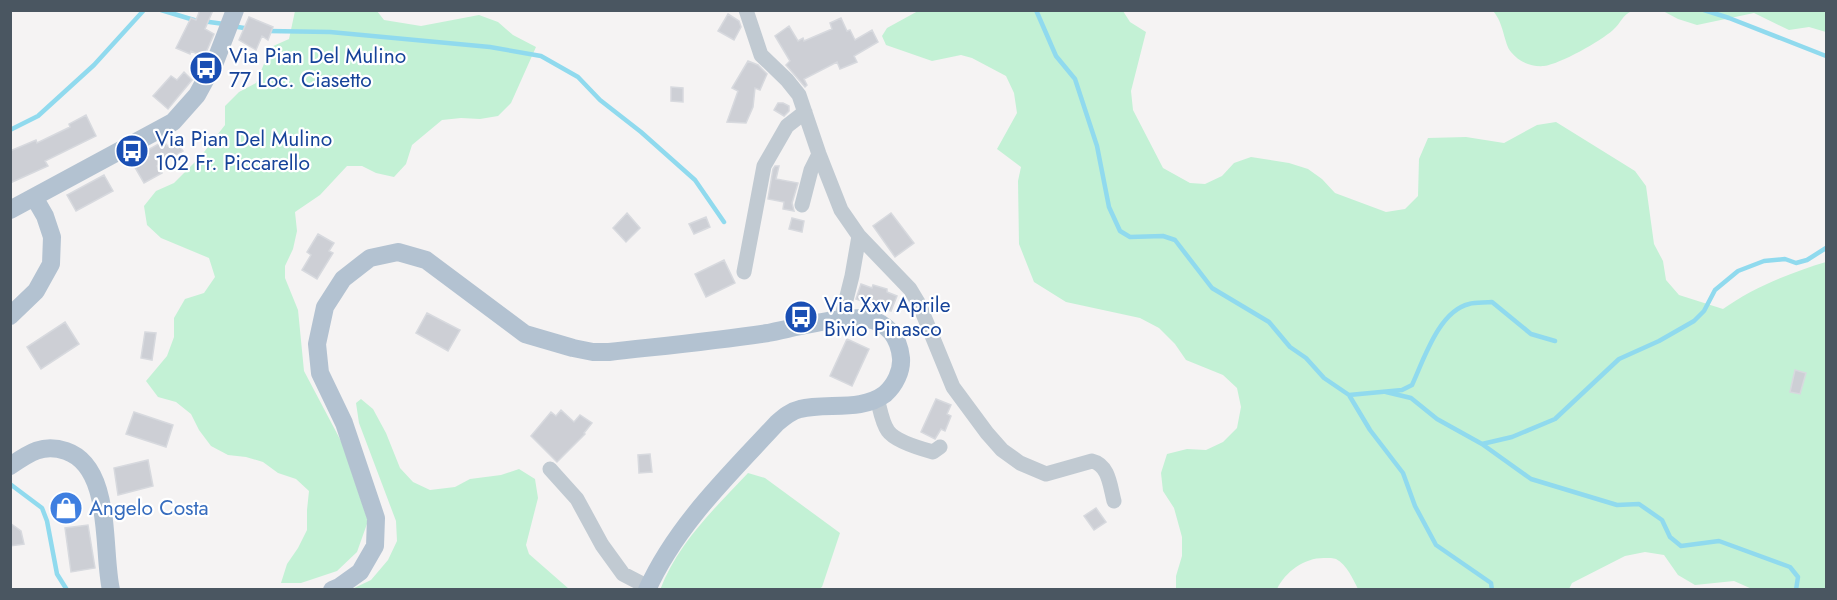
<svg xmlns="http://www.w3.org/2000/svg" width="1837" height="600" font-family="Jost,sans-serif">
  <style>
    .green { fill: #c3f1d5 }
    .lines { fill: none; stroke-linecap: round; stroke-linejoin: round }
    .stream { stroke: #90daee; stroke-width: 4.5 }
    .building { fill: #cdcfd5; stroke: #d7d9de; stroke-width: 1.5 }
    .minor { stroke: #c1cad2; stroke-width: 15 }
    .major { stroke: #b3c2d1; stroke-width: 18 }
    .labels { text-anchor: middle; stroke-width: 4.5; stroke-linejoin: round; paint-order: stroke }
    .transit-label { font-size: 21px; fill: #164399; stroke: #fff; text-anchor: start }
    .shop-label { font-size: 21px; fill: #366cbe; stroke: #fff; text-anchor: start }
  </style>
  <rect width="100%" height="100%" fill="#f5f3f3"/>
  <path class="green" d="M295 11H377L384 20 421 26 479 15 498 22 513 35 536 47 511 103 498 116 480 119 461 118 442 120 412 145 406 164 394 177 376 173 362 166H347L320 195 295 212 297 231 293 249 285 266V278L298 310 304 371 342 443 368 521 357 552 337 571 301 583H281L287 564 298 548 307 530V510L309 491 296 479 278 473 263 462 246 457 228 455 211 446 199 430 191 414 176 402 158 397 146 381 167 356 174 337V318L185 299 204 293 215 277 209 258 161 238 147 225 144 206 156 191 174 183 201 156 225 125V106L239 92 256 83 271 47 289 39Z
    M918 11H1123L1130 22 1146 32 1131 91 1133 110 1163 168 1190 183 1205 184 1222 176 1234 163 1251 157 1289 163 1308 169 1322 179 1335 193 1386 212 1405 209 1418 196 1419 159 1428 138 1466 137 1504 143 1537 125 1556 122 1635 171 1646 186 1654 244 1663 261 1666 280 1679 295 1723 309C1752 288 1792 272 1826 262V589H1752L1734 581 1695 585 1678 575 1664 555 1645 552 1625 556 1572 583 1569 589H1358C1353 579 1347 565 1336 559 1334 558 1328 558 1326 558 1305 557 1286 571 1277 589H1176V576L1182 556V537L1174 508 1163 491 1161 473 1167 454 1187 449 1206 450 1223 442 1237 428 1241 407 1237 388 1223 375 1186 360 1175 344 1159 328 1140 318 1066 302 1034 282 1019 244 1018 181 1021 167 997 149 1017 113 1014 93 1006 76 972 58 961 55 932 61 886 45 882 36 887 28Z
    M1493 11H1632C1622 15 1621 23 1613 30 1601 41 1560 64 1544 66 1531 67 1519 62 1511 52 1504 44 1504 23 1493 11Z
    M1663 11H1826V32L1809 27 1789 30 1754 13 1697 25 1678 19Z
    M361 399 373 409 386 433 400 468 413 482 430 490 455 487 470 479 501 475 519 469 535 479 538 498 526 545 529 554 569 589H352L371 580 388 560 397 541 396 521 359 423 356 403Z
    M748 473 765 478 840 533 822 587 819 589 660 590C678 543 714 509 748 473Z"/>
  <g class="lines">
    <path class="stream" d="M161 10 194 20
      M1036 10 1056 56 1075 79 1097 146 1109 207 1120 231 1130 237 1163 236 1175 240 1212 288 1269 322 1290 347 1306 358 1324 378 1349 395 1370 430 1403 473 1415 506 1436 545 1491 583 1492 590
      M1704 10 1729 18 1826 56
      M202 21 224 24
      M232 26 250 29
      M268 31 330 32 490 47 541 56 578 77 600 100 641 132 695 180 724 222
      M10 130 38 116 94 65 144 10
      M1386 392 1411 398 1437 419 1482 444 1531 479 1617 505 1639 504 1662 520 1670 537 1681 546 1719 541 1790 567 1798 577 1796 590
      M1349 395 1402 390 1412 385C1424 359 1439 311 1469 304 1476 302 1485 303 1492 302L1531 334 1555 341
      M1482 444 1512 437 1555 419 1619 359 1659 341 1694 321 1704 311 1715 290 1738 271 1764 261 1785 259 1796 263 1807 260 1826 248
      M10 484 42 508 47 521 57 574 67 590"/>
  </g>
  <path class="building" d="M200 10H213L205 29 214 34 204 57 191 51 190 54 176 48 191 18 196 20Z
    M728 14 739 21 741 27 734 40 718 31Z
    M249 17 273 27 268 40 262 36 256 50 239 40Z
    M841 18 847 31 850 30 855 40 872 30 878 42 854 56 857 62 840 69 837 62 804 79 807 85 805 87 786 65 790 61 775 36 789 26 798 41 803 38 804 41 832 29 830 23Z
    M748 61 758 65 767 74 760 90 755 88 753 107 746 123 727 122 738 91 732 88Z
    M184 72 192 80 168 109 153 96 171 76 177 80Z
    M671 87 683 88V102L671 101Z
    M778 103H783L789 106V111L784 116 774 110Z
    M86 115 96 136 45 161 48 166 10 183V151L36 140 37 143 70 127 69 124Z
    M164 141 167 146 176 141 183 151 157 166 162 173 144 183 133 164 149 155 146 151Z
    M775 166H779L776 179 798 183 792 203 794 211 783 209 784 202 768 199 773 169Z
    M104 175 113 191 76 211 67 195Z
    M627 213 640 228 626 242 613 228Z
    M891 213 914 243 895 257 873 226Z
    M706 217 710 227 694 234 689 224Z
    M792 218 804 221 802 232 789 229Z
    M318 234 334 243 329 251 333 253 317 279 302 270 311 255 307 252Z
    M724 260 735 283 706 297 695 274Z
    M861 284 872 288 873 285 887 289V292L897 296 891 311 856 299Z
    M427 313 460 330 448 351 416 333Z
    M65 322 79 344 41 369 27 347Z
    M145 332 156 333 152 360 141 358Z
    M847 339 869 349 852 386 830 376Z
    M1795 370 1806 373 1800 394 1790 392Z
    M936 399 951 405 947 414 951 416 945 431 941 429 935 439 921 432Z
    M561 410 574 422 580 415 592 423 584 433 585 434 557 462 531 436 551 412 556 416Z
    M134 412 173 425 166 447 126 434Z
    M650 454 652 472 639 473 638 455Z
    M148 460 153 486 118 495 114 468Z
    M1096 508 1106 522 1094 530 1084 516Z
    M10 523 21 531 24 544 10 546Z
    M88 525 95 568 71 572 65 528Z"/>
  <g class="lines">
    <path class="minor" d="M746 10 761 55 787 80 799 95 819 154 841 210 859 236 910 289 919 304 953 387 987 433 1002 450 1020 463 1046 474 1092 461C1109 465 1110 486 1114 501
      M802 205 811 170 819 154
      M744 272 764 166 787 126 805 112
      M841 320 852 276 859 236
      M877 398C880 409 882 423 888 431 895 441 922 449 933 452L940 447
      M550 469 577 499 602 545 623 574 648 587"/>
    <path class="major" d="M10 210 173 122 197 95 215 62 235 10
      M10 316 36 291 51 264 52 237 45 216 34 197
      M10 466C29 453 43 443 66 451 113 467 102 550 111 590
      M332 590 339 587 360 572 375 546 376 518 344 423 320 373 317 344 325 307 343 279 370 258 398 252 426 260 525 334 573 348 593 352H609C662 346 715 341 768 333 794 328 843 315 868 319 888 323 899 338 901 358 902 371 895 385 885 394 861 412 826 402 800 409 791 411 784 417 777 423 730 474 676 525 647 590"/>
  </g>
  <defs>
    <g id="bus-disc" transform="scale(1.725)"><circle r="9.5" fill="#1a4fb4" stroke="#fff"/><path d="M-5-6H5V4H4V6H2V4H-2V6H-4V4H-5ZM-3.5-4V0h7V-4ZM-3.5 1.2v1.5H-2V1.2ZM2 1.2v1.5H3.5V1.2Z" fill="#fff"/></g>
    <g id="shop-disc" transform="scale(1.725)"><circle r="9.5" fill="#3f7fe0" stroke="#fff"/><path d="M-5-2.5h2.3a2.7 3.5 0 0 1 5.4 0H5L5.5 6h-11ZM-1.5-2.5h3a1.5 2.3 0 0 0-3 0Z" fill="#fff"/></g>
  </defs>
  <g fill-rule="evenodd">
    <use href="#bus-disc" x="206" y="68"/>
    <use href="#bus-disc" x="132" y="151"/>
    <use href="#bus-disc" x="801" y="317"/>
    <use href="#shop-disc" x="66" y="508"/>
  </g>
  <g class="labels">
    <g class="transit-label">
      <text x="229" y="63">Via Pian Del Mulino<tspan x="229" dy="24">77 Loc. Ciasetto</tspan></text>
      <text x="155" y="146">Via Pian Del Mulino<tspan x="155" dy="24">102 Fr. Piccarello</tspan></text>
      <text x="824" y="312">Via Xxv Aprile<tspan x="824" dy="24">Bivio Pinasco</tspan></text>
    </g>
    <g class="shop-label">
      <text x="89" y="515">Angelo Costa</text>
    </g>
  </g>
  <rect width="1837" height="600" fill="none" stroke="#4a5661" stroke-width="24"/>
</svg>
